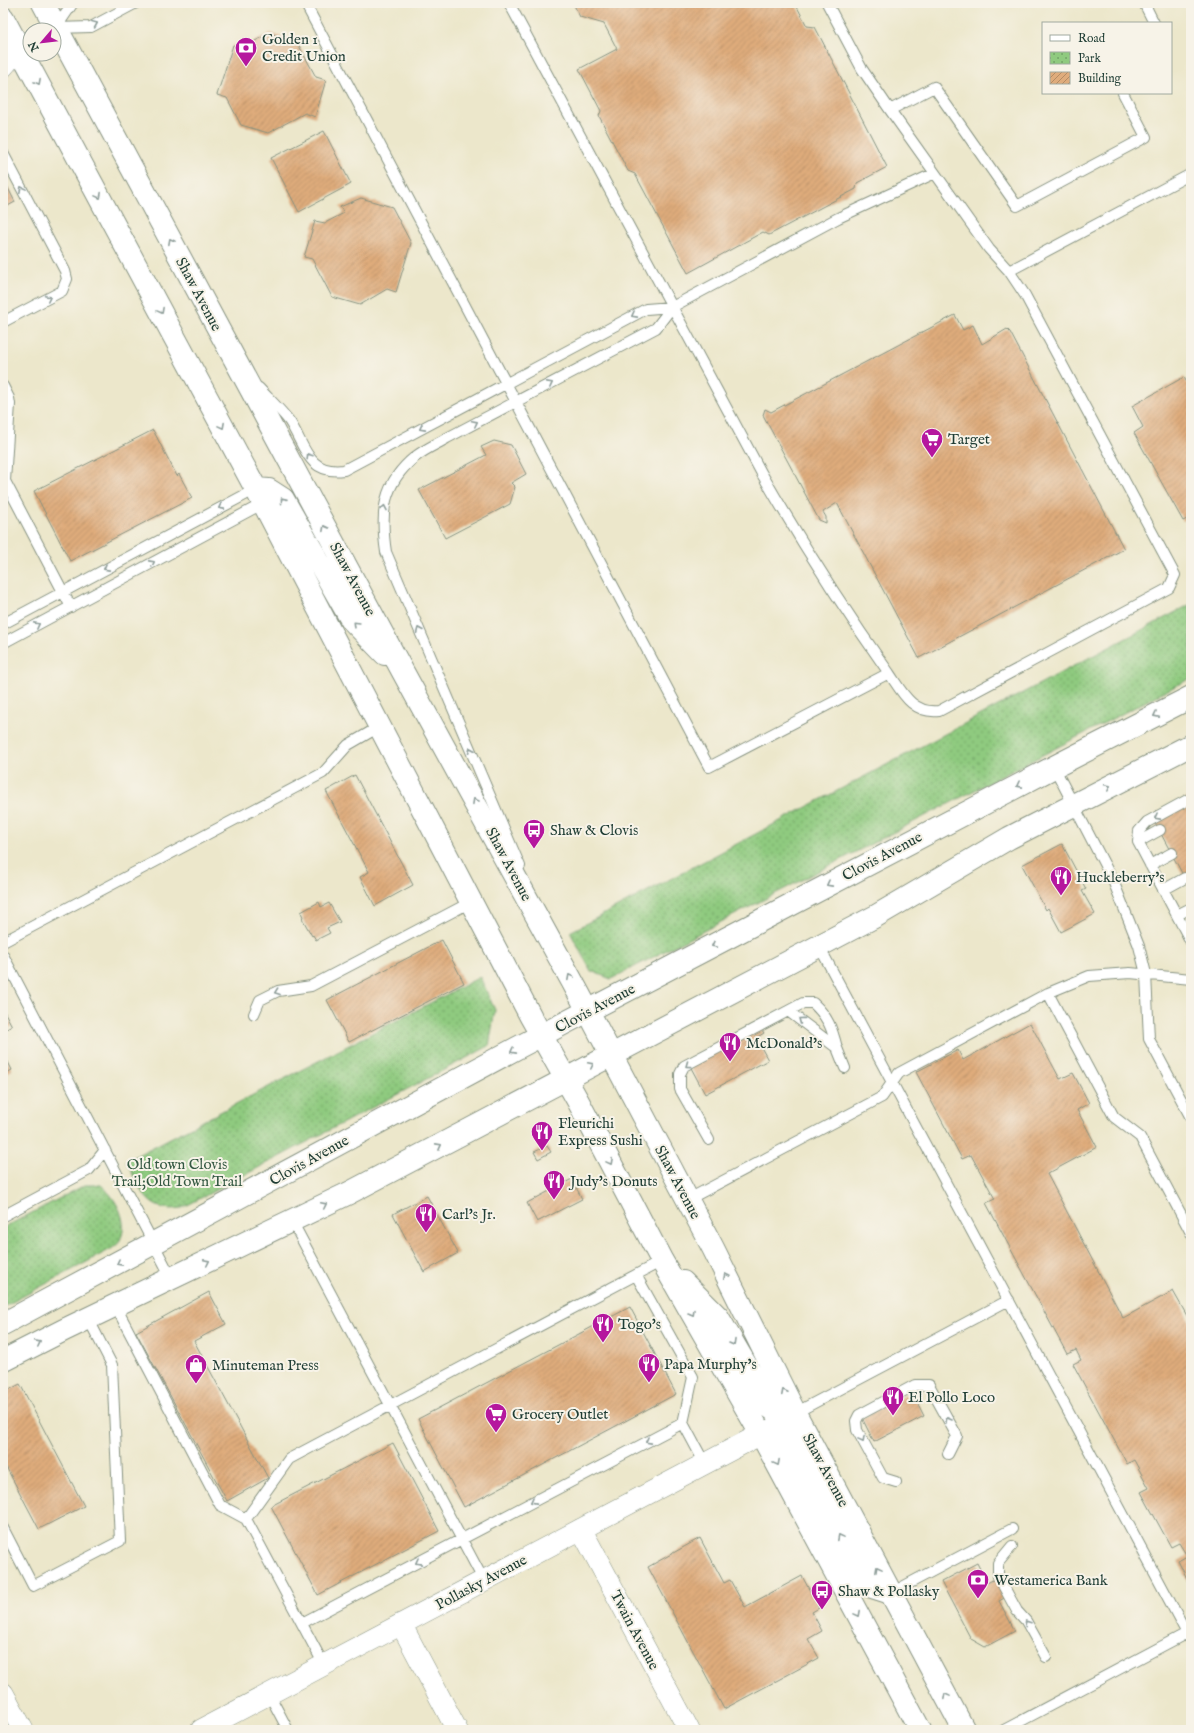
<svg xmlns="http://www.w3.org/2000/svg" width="1194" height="1733" font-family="'IM FELL English',serif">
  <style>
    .park { fill: url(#park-dots); stroke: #57845a }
    .building { fill: url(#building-hatch) }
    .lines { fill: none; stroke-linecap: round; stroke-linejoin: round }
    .service-casing { stroke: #869280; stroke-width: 12 }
    .minor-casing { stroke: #869280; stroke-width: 22 }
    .primary-casing { stroke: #869280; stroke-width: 24 }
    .service { stroke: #fff; stroke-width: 10 }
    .minor { stroke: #fff; stroke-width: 21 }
    .primary { stroke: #fff; stroke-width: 22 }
    .oneway { stroke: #8f9e9a }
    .labels { text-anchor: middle; stroke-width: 4; stroke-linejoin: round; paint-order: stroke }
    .poi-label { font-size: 15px; fill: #1f3d34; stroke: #f7f3e8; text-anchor: start }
    .street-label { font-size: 15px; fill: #1f3d34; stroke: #f7f3e8 }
    .park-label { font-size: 15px; fill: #355943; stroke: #f7f3e8 }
  </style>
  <defs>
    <pattern id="park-dots" width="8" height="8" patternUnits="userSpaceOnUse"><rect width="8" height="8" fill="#8fca7f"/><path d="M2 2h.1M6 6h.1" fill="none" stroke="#74a569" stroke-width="1.8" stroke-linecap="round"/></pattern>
    <pattern id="building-hatch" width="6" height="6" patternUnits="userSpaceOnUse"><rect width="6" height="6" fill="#dfac7c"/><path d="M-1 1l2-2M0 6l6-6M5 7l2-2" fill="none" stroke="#b48d66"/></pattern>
  </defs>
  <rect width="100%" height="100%" fill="#f7f3e8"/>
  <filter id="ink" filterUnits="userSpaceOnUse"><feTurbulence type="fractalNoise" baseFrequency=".025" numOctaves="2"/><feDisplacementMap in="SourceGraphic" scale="8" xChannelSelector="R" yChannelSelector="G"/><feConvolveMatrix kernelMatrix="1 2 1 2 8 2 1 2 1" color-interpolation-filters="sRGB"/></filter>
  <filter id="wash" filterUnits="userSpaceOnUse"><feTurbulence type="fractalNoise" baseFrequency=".012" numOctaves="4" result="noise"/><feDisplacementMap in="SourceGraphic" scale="16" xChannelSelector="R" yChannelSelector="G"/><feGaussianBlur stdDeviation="0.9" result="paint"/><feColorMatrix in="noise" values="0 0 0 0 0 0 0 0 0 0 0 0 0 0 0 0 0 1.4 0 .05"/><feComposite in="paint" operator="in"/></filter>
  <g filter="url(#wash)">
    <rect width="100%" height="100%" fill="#ece7cb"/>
    <path class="park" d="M1191 604V678L611 979 591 971 570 932Z
      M480 977 495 1010 489 1046 182 1208C145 1214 141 1188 126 1161Z
      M85 1185H101C115 1197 130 1221 120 1240 119 1244 114 1247 111 1249L3 1307V1228Z"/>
    <g id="blocks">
      <path class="building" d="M573 3H795L807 26 815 27 887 167 857 183 856 189 769 235 763 232 688 273 635 174 628 171 599 116 601 111 579 69 617 49 604 24 580 17Z
        M270 33 297 42 316 77 326 80 315 117 305 113 268 133 241 125 227 98 217 95 233 45 242 48Z
        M324 131 351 184 299 212 271 158Z
        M3 178 15 202 4 208 3 205Z
        M361 198 392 207 411 243 396 292 387 289 360 305 332 297 312 259 304 257 315 221 325 223 344 213 340 207Z
        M955 315 963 330 973 325 982 344 1007 329 1010 332 1124 549 919 658 837 503 823 512 826 517V523L819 520 763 415 765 409 771 412Z
        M1184 377 1187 383 1191 380V517L1183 521 1134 433 1143 427 1132 406Z
        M153 430 177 476 179 474 192 498 70 561 34 491Z
        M494 441 511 445 526 474 511 483 515 487 510 504 445 538 419 490 486 455 481 447Z
        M355 775 413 885 375 906 360 877 369 872 326 791Z
        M1191 796V890L1152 817Z
        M1062 844 1086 889 1082 891 1095 914 1061 932 1048 908 1046 910 1022 865Z
        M319 902 321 907 329 903 340 922 327 928 330 933 316 940 313 935 312 936 302 918 303 917 301 912Z
        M442 940 464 983 349 1042 327 1000Z
        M3 1009 12 1026 3 1031Z
        M1030 1023 1060 1079 1073 1073 1089 1103 1077 1110 1097 1147 1047 1174 1123 1318 1173 1291 1191 1323V1586L1178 1561 1187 1556 1179 1543 1171 1547 1141 1492 1149 1488 1134 1460 1127 1464 1073 1364 1081 1360 1076 1350 1067 1354 986 1203 995 1199 971 1155 962 1159 916 1072 958 1050 963 1060Z
        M760 1027 764 1033 756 1038 768 1060 705 1094 689 1064Z
        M3 1052 12 1070 3 1075Z
        M547 1146 551 1152 538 1159 534 1152Z
        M572 1179 582 1199 537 1222 527 1203Z
        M427 1196 458 1253 424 1272 393 1214Z
        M209 1292 226 1324 194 1341 268 1478 227 1501 136 1332Z
        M630 1307 676 1394 464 1507 418 1419Z
        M20 1384 84 1506 39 1529 3 1461V1393Z
        M912 1392 924 1416 874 1442 862 1418Z
        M393 1443 439 1531 318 1595 271 1506Z
        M700 1538 724 1583 730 1580 745 1607 802 1576 819 1608 812 1612 822 1631 808 1639 819 1658 724 1709 648 1567Z
        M977 1563 987 1583 1004 1574 1013 1593 999 1601 1015 1631 985 1647 971 1639 941 1582Z"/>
    </g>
  </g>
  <g filter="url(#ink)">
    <use href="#blocks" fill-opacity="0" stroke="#869280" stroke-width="1"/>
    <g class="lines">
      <g class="service-casing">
        <path id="service" d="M305 3 709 767 889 673C843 608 801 542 762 474L509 3
          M827 3 862 69 890 110 989 249 1009 271 1025 295 1175 575 1169 588 939 711C912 714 902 692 889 673
          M1144 3 1154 23
          M56 28 91 27 136 3
          M56 28 73 3
          M890 110 934 87 1017 206 1146 137 1123 93
          M3 153 65 271 67 279 62 291 3 322
          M1009 271 1191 174
          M3 386 9 398 10 404 5 481 71 607
          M259 388C269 399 281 410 290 422 305 446 308 475 344 470L646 309 672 307 838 218 935 173
          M3 624 256 489
          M3 643 262 504
          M1054 767 1114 883 1139 946 1146 974 1149 1039 1191 1118
          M1191 798 1147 822 1139 831 1138 842 1191 942
          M1138 842 1160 830
          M1150 865 1172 853
          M520 866 386 552C380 513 383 483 415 457 425 449 437 444 447 438L656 328 672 307
          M1163 890 1185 878
          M1177 915 1191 908
          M3 942 323 773 348 745 379 727
          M819 946 1191 1641
          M3 955 172 1279
          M1048 993 1114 1117 1140 1137 1191 1233
          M788 1011 803 1003H813C828 1017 832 1028 837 1048
          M254 1014 260 1000 278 991 311 986 471 902
          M709 1140 680 1089V1074L684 1066 788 1011 837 1048 845 1068
          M687 1200 882 1097 899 1073 1048 993 1089 976 1130 973 1191 979
          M3 1216 89 1170 105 1150
          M292 1221 484 1581
          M636 1275 693 1377 683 1423 705 1464
          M115 1305 220 1505 246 1519
          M795 1413 1009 1300
          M896 1482 883 1478 857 1430 856 1421 859 1415 915 1385H929L957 1436 948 1454
          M3 1528 33 1586 120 1541 112 1365 88 1318
          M1012 1546 998 1563V1576L1017 1611 1026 1621 1046 1657
          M891 1593 1012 1529
          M302 1623 683 1423
          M324 1665 246 1519 289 1459 662 1261
          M269 1694 288 1730
          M1004 1730 1187 1633"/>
      </g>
      <g class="minor-casing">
        <path id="minor" d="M3 67 20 47 30 42
          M581 1529 689 1730
          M401 1624 457 1730
          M3 1693 23 1730
          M201 1730 761 1434"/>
      </g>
      <g class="primary-casing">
        <path id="primary" d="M43 3 403 672 578 992 713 1248 795 1413 964 1730
          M3 18 256 489 531 1017 578 1101 662 1261 761 1434 920 1730
          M256 489 269 490 283 499 351 619 385 654
          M683 1282 718 1317 771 1408C779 1415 785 1416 795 1413
          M3 1324 517 1048 1054 767 1191 697
          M3 1361 64 1330 349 1193 876 916 1009 838 1191 745
          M761 1434 775 1429 786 1434 866 1585 891 1593"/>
      </g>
      <use href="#service" class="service"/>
      <use href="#minor" class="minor"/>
      <use href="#primary" class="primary"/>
    </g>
    <defs><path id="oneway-chevron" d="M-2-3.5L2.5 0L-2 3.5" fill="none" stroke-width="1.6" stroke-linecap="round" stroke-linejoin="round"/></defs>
    <g class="oneway">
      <use href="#oneway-chevron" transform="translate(95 24) rotate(-23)"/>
      <use href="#oneway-chevron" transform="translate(38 82) rotate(62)"/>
      <use href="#oneway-chevron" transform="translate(22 189) rotate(-118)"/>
      <use href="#oneway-chevron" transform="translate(99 196) rotate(62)"/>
      <use href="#oneway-chevron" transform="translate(171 241) rotate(-118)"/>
      <use href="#oneway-chevron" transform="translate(48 298) rotate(-27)"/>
      <use href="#oneway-chevron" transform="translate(161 311) rotate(62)"/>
      <use href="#oneway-chevron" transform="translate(634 315) rotate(152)"/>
      <use href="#oneway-chevron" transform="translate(550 384) rotate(-28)"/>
      <use href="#oneway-chevron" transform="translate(475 423) rotate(-27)"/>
      <use href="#oneway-chevron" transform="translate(222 426) rotate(62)"/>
      <use href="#oneway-chevron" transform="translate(422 428) rotate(152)"/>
      <use href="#oneway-chevron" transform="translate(309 456) rotate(-123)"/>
      <use href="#oneway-chevron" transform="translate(283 500) rotate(-129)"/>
      <use href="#oneway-chevron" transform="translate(221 507) rotate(152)"/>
      <use href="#oneway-chevron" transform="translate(384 508) rotate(-79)"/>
      <use href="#oneway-chevron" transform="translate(325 528) rotate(-118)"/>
      <use href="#oneway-chevron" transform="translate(152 563) rotate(-28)"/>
      <use href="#oneway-chevron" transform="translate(106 568) rotate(152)"/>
      <use href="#oneway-chevron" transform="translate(356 624) rotate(-135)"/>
      <use href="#oneway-chevron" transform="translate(37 625) rotate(-28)"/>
      <use href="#oneway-chevron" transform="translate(419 630) rotate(-113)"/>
      <use href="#oneway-chevron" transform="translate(1156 715) rotate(153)"/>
      <use href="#oneway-chevron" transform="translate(471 750) rotate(-113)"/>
      <use href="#oneway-chevron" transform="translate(1019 785) rotate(152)"/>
      <use href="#oneway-chevron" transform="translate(1108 787) rotate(-27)"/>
      <use href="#oneway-chevron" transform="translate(475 801) rotate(-119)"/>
      <use href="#oneway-chevron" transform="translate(1157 817) rotate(152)"/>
      <use href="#oneway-chevron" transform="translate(829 884) rotate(152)"/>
      <use href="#oneway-chevron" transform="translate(714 945) rotate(152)"/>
      <use href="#oneway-chevron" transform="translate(570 977) rotate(-118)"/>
      <use href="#oneway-chevron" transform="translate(277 992) rotate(160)"/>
      <use href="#oneway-chevron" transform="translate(801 1020) rotate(-143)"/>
      <use href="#oneway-chevron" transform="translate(513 1051) rotate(152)"/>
      <use href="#oneway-chevron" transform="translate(591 1065) rotate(-27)"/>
      <use href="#oneway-chevron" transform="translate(688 1065) rotate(144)"/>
      <use href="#oneway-chevron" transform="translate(439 1146) rotate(-28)"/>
      <use href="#oneway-chevron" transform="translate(610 1162) rotate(62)"/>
      <use href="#oneway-chevron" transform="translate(324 1205) rotate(-26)"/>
      <use href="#oneway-chevron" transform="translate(207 1262) rotate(-26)"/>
      <use href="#oneway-chevron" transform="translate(119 1263) rotate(152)"/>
      <use href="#oneway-chevron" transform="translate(726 1276) rotate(-116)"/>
      <use href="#oneway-chevron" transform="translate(692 1313) rotate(60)"/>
      <use href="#oneway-chevron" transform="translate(38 1343) rotate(-27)"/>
      <use href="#oneway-chevron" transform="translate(733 1343) rotate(60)"/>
      <use href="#oneway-chevron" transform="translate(784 1392) rotate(-117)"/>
      <use href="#oneway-chevron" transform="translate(948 1420) rotate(-119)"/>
      <use href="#oneway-chevron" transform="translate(862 1439) rotate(62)"/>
      <use href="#oneway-chevron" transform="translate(648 1441) rotate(152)"/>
      <use href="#oneway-chevron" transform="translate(777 1463) rotate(62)"/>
      <use href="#oneway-chevron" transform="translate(533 1501) rotate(152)"/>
      <use href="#oneway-chevron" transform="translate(840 1537) rotate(-118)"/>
      <use href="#oneway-chevron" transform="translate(418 1562) rotate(152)"/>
      <use href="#oneway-chevron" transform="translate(878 1569) rotate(-118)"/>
      <use href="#oneway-chevron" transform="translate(858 1614) rotate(62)"/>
      <use href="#oneway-chevron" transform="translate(1027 1623) rotate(-123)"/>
      <use href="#oneway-chevron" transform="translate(946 1696) rotate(-118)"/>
    </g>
  </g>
  <defs>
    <g id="bank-pin" transform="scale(1.15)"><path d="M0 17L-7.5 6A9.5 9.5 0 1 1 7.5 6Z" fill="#b5179e" stroke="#f7f3e8"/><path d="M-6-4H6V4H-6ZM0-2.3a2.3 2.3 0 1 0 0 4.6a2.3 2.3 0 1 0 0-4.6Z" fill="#fff"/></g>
    <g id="supermarket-pin" transform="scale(1.15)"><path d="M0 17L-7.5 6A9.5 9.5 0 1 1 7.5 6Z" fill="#b5179e" stroke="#f7f3e8"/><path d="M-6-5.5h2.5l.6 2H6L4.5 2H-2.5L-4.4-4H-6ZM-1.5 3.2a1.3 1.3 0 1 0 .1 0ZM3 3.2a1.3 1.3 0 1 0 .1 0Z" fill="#fff"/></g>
    <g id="bus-pin" transform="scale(1.15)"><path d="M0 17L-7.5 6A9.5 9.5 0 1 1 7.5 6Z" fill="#b5179e" stroke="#f7f3e8"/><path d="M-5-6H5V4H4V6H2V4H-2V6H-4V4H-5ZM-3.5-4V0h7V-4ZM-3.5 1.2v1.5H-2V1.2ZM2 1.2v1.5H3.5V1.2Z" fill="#fff"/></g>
    <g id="restaurant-pin" transform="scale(1.15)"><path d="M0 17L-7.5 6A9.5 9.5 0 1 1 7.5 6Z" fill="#b5179e" stroke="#f7f3e8"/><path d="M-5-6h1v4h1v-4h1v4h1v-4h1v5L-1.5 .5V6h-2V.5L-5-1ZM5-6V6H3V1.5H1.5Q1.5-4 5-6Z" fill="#fff"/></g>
    <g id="shop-pin" transform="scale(1.15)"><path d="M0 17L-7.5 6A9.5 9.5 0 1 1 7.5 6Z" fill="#b5179e" stroke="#f7f3e8"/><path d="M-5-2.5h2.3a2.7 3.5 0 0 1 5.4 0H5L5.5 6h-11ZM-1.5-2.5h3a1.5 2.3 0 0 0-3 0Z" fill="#fff"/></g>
  </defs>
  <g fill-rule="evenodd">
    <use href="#bank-pin" x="246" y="48"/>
    <use href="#supermarket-pin" x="932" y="439"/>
    <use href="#bus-pin" x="534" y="830"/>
    <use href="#restaurant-pin" x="1061" y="877"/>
    <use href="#restaurant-pin" x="730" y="1043"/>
    <use href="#restaurant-pin" x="542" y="1132"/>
    <use href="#restaurant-pin" x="554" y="1181"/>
    <use href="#restaurant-pin" x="426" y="1214"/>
    <use href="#restaurant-pin" x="603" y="1324"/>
    <use href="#restaurant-pin" x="649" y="1364"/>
    <use href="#shop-pin" x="196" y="1365"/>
    <use href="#restaurant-pin" x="893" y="1397"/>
    <use href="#supermarket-pin" x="496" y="1414"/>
    <use href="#bank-pin" x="978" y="1580"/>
    <use href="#bus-pin" x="822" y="1591"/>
  </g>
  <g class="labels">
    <g class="poi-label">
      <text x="262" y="44">Golden 1<tspan x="262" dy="17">Credit Union</tspan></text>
      <text x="948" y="444">Target</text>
      <text x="550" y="835">Shaw &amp; Clovis</text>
      <text x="1076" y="882">Huckleberry's</text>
      <text x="746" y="1048">McDonald's</text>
      <text x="558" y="1128">Fleurichi<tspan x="558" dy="17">Express Sushi</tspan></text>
      <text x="570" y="1186">Judy's Donuts</text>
      <text x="442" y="1219">Carl's Jr.</text>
      <text x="618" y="1329">Togo's</text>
      <text x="664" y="1369">Papa Murphy's</text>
      <text x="212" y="1370">Minuteman Press</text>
      <text x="908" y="1402">El Pollo Loco</text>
      <text x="512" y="1419">Grocery Outlet</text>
      <text x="994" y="1585">Westamerica Bank</text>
      <text x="838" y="1596">Shaw &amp; Pollasky</text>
    </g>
    <g class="street-label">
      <text transform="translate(199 294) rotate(62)" y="5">Shaw Avenue</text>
      <text transform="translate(353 579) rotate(62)" y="5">Shaw Avenue</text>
      <text transform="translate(882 856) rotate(-28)" y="5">Clovis Avenue</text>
      <text transform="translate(509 864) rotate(62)" y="5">Shaw Avenue</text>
      <text transform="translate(595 1008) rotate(-28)" y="5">Clovis Avenue</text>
      <text transform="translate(309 1160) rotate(-29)" y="5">Clovis Avenue</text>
      <text transform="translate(678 1182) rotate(62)" y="5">Shaw Avenue</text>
      <text transform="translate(826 1470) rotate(62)" y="5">Shaw Avenue</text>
      <text transform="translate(481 1582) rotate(-28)" y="5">Pollasky Avenue</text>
      <text transform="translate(635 1630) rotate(62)" y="5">Twain Avenue</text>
    </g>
    <g class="park-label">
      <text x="177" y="1169">Old town Clovis<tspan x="177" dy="17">Trail;Old Town Trail</tspan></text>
    </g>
  </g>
  <rect width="1194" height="1733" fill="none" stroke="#f7f3e8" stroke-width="16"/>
  <rect x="1042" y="22" width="130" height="72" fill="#f7f3e8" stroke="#a1aaa0"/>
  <rect x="1050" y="35" width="20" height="6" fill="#ffffff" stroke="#a1aaa0"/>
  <text x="1078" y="42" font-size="12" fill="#1f3d34">Road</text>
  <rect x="1050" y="52" width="20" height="12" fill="url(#park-dots)" stroke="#a1aaa0"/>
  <text x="1078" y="62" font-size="12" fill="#1f3d34">Park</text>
  <rect x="1050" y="72" width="20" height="12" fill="url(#building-hatch)" stroke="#a1aaa0"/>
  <text x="1078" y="82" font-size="12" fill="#1f3d34">Building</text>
  <g transform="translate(42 42) rotate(242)"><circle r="19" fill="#f7f3e8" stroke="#a1aaa0"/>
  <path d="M0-3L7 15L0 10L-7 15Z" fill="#b5179e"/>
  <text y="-6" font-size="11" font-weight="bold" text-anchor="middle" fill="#1f3d34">N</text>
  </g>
</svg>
